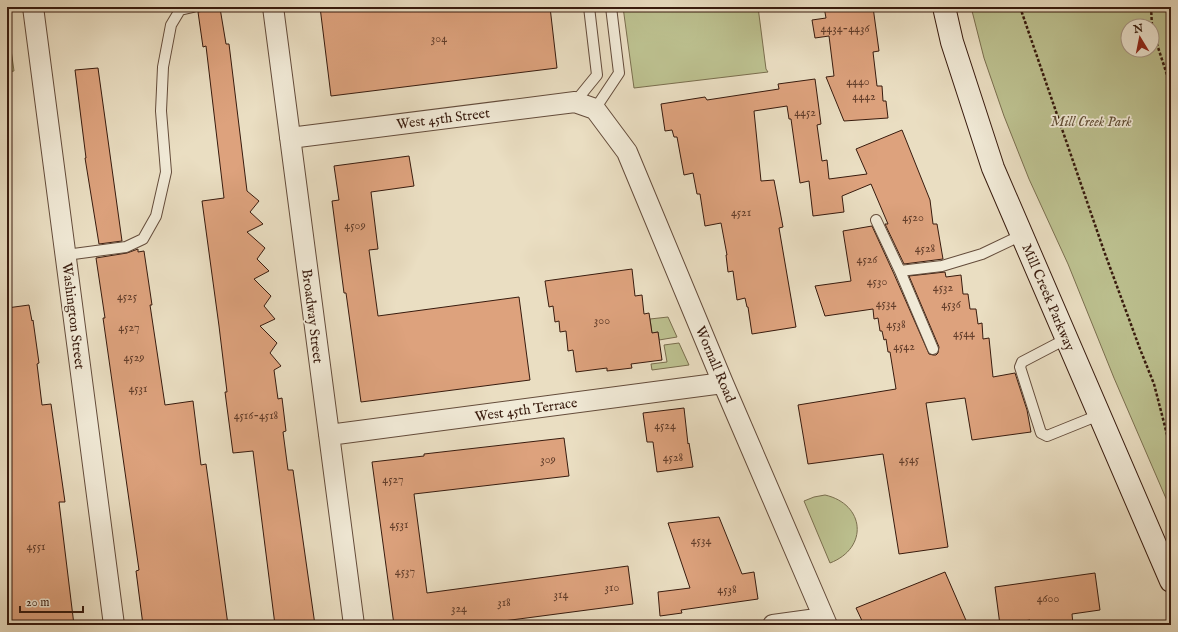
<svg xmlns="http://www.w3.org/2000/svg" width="1178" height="632" font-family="'IM FELL English',serif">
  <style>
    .green { fill: #bcc08f; stroke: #7a6e4e; fill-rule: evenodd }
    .building { fill: #dda27d; stroke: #381b0e }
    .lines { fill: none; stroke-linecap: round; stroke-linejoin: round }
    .lane-casing { stroke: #644c3b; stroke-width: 12 }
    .street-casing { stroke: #644c3b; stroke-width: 22 }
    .secondary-casing { stroke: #381b0e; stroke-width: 24 }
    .path { stroke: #381b0e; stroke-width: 2.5; stroke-dasharray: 3 2; stroke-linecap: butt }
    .lane { stroke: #f1ead7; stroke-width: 10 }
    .street { stroke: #f1ead7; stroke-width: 20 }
    .secondary { stroke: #f1ead7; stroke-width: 22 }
    .labels { text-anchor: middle; stroke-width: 3.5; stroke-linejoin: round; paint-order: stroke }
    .number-label { font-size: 12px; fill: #613d2a }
    .street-label { font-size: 14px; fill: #381b0e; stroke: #f1ead7 }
    .park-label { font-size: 14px; font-style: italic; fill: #604d35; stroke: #f1ead7 }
  </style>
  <rect width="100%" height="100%" fill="#eadec2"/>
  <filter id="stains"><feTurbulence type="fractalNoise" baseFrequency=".005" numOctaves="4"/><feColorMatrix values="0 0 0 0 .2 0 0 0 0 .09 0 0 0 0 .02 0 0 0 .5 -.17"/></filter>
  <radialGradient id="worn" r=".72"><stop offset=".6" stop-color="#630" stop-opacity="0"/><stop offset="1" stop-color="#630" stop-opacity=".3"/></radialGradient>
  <path class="green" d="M623 7H758L766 69 768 72 634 88Z
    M971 7H1171V510L1114 378 1068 264 1029 179 1004 116 984 58ZM1128 26H1152V50H1128Z
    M7 21 14 71 7 72Z
    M668 317 677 337 659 340 658 332 652 333 650 319Z
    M679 343 689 365 652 370 651 364 667 362 664 345Z
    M825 495C865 504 869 548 830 563L804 501 814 497Z"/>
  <path class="building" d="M320 7H550L557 68 331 96Z
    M824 7H873L879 51 873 52 877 86H882L883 101H886L888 118 844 121 826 77 834 76 829 36 815 38 812 20 826 18Z
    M220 8 226 44H229L247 191 259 201 250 212 263 224 247 232 265 248 257 259 269 271 254 279 271 296 264 306 275 319 260 326 277 343 270 353 281 366 274 370 278 399 282 398 286 431 283 432 288 470H293L315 625H275L253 451 233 453 225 392H227L219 326 202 201 224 198 206 46 203 47 198 12Z
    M98 68 122 241 99 244 85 158H86L75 70Z
    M815 79 821 124 817 125 822 161 827 160 829 179 867 174 856 149 902 130 930 200 933 224H937L943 259 904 264 885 224H888L871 184 842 196 844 212 813 216 809 181 800 183 791 119H789L787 106 754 111 761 181 774 180 783 227 779 228 796 327 752 334 748 307H747L745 298 737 300 733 271 728 272 726 255H727L721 223 705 226 700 194H697L693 173 684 175 677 137H674L672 130 665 131 661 104 705 97 707 100 779 89 778 84Z
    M409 156 414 186 371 192 378 249 369 250 378 316 519 297 530 380 361 402 346 293H344L332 201 339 200 334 166Z
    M872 226 894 274 929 354 933 355H936L938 353 939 347 909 276 945 272 946 277 961 275 963 294H968L970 309H976L978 324 982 323 983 339 989 338 993 377 1015 373 1027 410 1031 432 972 440 965 398 926 403 948 547 899 554 883 454 808 464 798 405 896 389 890 352H888L886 339 884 340 882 331H880L878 318 874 319 873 309 825 316 815 286 851 281 843 231Z
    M138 249V252L144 251 152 305H150L165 405 193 401 201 465 206 464 228 625H143L136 571 139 570 103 318H105L96 258 127 253Z
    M632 269 635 296 642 295 644 314 649 313 652 333 658 332 662 360 631 364 632 368 607 371V368L576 372 573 350 568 351 566 331 560 332 559 321 555 322 553 306 549 307 545 281Z
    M29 305 32 321 33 320 39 363 37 364 42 405 51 404 65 502H59L74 625H7V308Z
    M684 408 688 444 689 443 693 467 657 472 653 442H647L643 413Z
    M564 438 569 476 414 494 427 593 628 566 633 604 473 625H394L372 462 424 456V454Z
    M719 517 742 574 754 572 758 599 681 610 682 613 660 616 658 592 690 588 668 523Z
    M945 572 968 625H864L856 608Z
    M1095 573 1100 610 1072 614 1073 625H1031L1030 620 1000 625 995 587Z"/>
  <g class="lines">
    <g class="lane-casing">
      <path id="lane" d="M575 102 597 75 589 7
        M595 109 619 73 611 7
        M876 220 900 271 942 266 982 254 1022 235
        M66 255 126 247 143 239 156 216 166 172 161 111 163 67 171 25 180 10 193 7
        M900 271 933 349
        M1066 339 1022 362 1020 367 1041 433 1047 436 1099 415"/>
    </g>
    <g class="street-casing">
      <path id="street" d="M33 7 114 625
        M273 7 354 625
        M290 138 575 102 595 109 627 152 723 383 827 625
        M329 435 723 383
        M773 625 824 618"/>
    </g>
    <g class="secondary-casing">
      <path id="secondary" d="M944 7 952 42 993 168 1171 581"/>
    </g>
    <path class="path" d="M1020 7 1104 251 1140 349 1154 384 1171 450
      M1151 7 1152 26
      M1152 29 1171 87"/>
    <use href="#lane" class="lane"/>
    <use href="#street" class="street"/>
    <use href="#secondary" class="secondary"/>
  </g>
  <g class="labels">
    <g class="number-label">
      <text x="845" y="32">4434-4436</text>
      <text x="439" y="42">304</text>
      <text x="858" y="85">4440</text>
      <text x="864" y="100">4442</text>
      <text x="805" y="116">4452</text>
      <text x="741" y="216">4521</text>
      <text x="913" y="221">4520</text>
      <text x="355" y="229">4509</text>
      <text x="925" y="252">4528</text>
      <text x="867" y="263">4526</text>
      <text x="877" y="285">4530</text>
      <text x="943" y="291">4532</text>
      <text x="127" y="300">4525</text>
      <text x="886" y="307">4534</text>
      <text x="951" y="308">4536</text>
      <text x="602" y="324">300</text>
      <text x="896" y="328">4538</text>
      <text x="129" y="331">4527</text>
      <text x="964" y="337">4544</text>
      <text x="904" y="350">4542</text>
      <text x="134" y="361">4529</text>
      <text x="138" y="392">4531</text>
      <text x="256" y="419">4516-4518</text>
      <text x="665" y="429">4524</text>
      <text x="673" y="461">4528</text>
      <text x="548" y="463">309</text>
      <text x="909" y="463">4545</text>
      <text x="393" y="483">4527</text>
      <text x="399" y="528">4531</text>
      <text x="701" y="544">4534</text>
      <text x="36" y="550">4551</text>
      <text x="405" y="575">4537</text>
      <text x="612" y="591">310</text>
      <text x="727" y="593">4538</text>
      <text x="561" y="598">314</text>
      <text x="1048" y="602">4600</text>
      <text x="504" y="606">318</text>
      <text x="459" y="612">324</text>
    </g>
    <g class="street-label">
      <text transform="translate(443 118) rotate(-7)" y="5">West 45th Street</text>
      <text transform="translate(1049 297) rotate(67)" y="5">Mill Creek Parkway</text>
      <text transform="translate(74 316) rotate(83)" y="5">Washington Street</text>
      <text transform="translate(313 316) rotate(83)" y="5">Broadway Street</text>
      <text transform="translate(716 364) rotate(67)" y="5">Wornall Road</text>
      <text transform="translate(526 409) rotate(-8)" y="5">West 45th Terrace</text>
    </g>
    <g class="park-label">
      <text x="1091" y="126">Mill Creek Park</text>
    </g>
  </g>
  <rect width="1178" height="632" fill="none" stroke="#eadec2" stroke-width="24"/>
  <rect x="8" y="8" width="1162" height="616" fill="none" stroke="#381b0e" stroke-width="2"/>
  <rect x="12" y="12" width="1154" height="608" fill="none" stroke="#381b0e"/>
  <g transform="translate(1140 38) rotate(350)"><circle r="19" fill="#f1ead7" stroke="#a79787"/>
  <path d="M0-3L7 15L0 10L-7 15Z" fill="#8f2418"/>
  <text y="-6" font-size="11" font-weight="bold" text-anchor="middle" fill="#381b0e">N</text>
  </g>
  <path d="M20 606v6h63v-6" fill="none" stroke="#381b0e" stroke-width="2"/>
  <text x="26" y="606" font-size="12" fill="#381b0e" stroke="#f1ead7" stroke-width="3" paint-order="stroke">20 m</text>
  <rect width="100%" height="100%" filter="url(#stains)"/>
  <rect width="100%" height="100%" fill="url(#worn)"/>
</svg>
